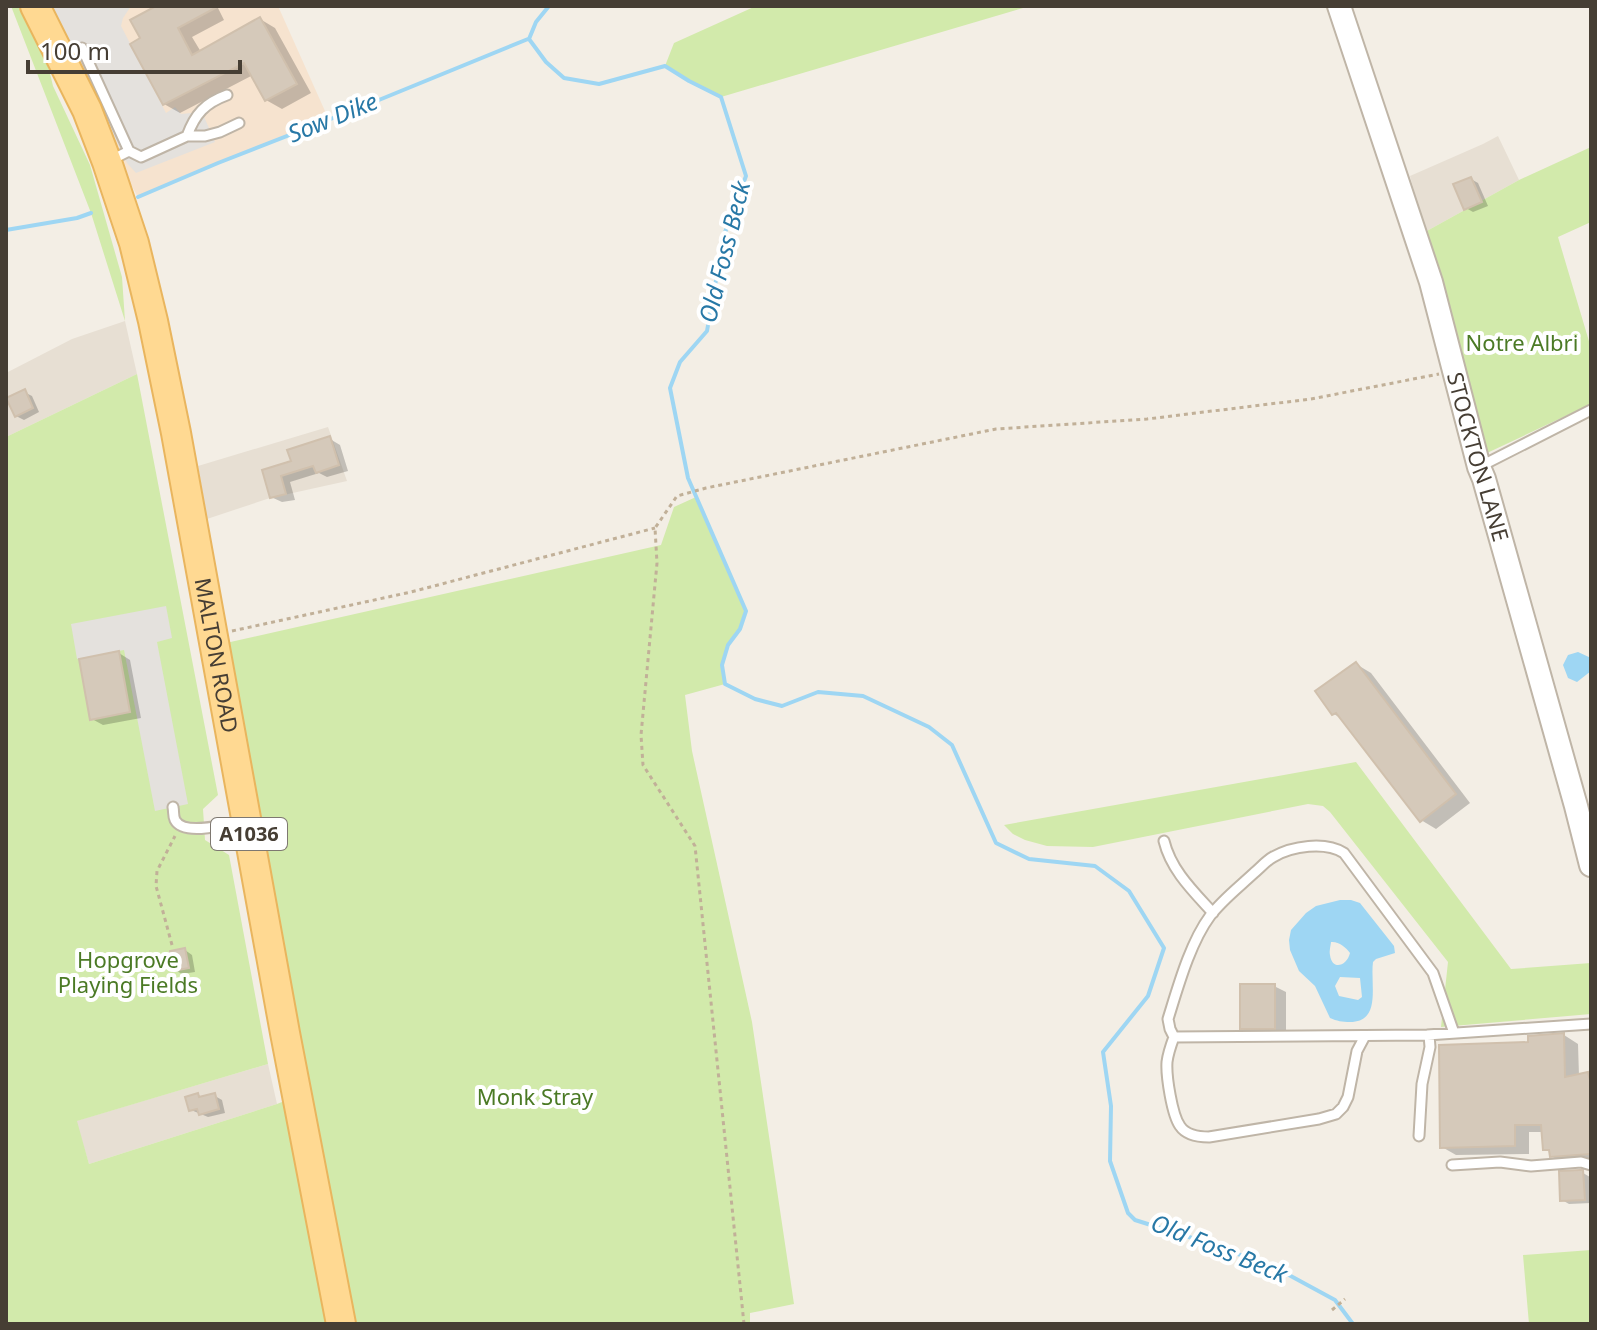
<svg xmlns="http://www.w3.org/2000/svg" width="1597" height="1330" font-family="'Noto Sans',sans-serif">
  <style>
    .residential { fill: #e7dfd3 }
    .commercial { fill: #f6e3cf }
    .green { fill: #d2eaab }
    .parking { fill: #e4e1dd }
    .water { fill: #9ed6f3; fill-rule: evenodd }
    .shadow { fill: #0003 }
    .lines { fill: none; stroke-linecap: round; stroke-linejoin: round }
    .stream { stroke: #9ed6f3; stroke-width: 4 }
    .building { fill: #d5c9ba; stroke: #d0c0ad; stroke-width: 2 }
    .service-casing { stroke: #bfb5a7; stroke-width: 13 }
    .tertiary-casing { stroke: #bfb5a7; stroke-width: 26 }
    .primary-casing { stroke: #e9b55e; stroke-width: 32 }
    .path { stroke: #c1b098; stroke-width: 3; stroke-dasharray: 4 4; stroke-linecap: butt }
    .service { stroke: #fff; stroke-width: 9 }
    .tertiary { stroke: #fff; stroke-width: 22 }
    .primary { stroke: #ffd992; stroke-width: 28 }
    .labels { text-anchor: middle; stroke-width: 8; stroke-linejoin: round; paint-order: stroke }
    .shield { fill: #fff; stroke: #7e7871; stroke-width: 2 }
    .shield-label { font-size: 20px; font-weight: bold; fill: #463e34 }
    .park-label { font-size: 22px; fill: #4b7a25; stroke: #fff }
    .street-label { font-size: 22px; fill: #463e34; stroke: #fff }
    .water-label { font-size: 24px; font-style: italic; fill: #2778a6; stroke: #fff }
  </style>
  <rect width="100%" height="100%" fill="#f3eee5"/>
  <path class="residential" d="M1498 136 1519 180 1425 232 1410 176 1483 144Z
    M125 321 137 374 6 437V373L72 339Z
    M328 427 347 481 270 498 207 519 198 466Z
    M268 1064 277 1104 89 1164 76 1121Z"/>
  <path class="commercial" d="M43 6H278L329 120 218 163 138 197 105 139Z"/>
  <path class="green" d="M11 6H21L45 53 53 86 90 165 122 277 125 321 91 213Z
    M756 6H1030L721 97 689 81 665 66 674 43Z
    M1591 147V222L1558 237 1591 348V404L1487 453 1425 232 1519 180Z
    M137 374 218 795 203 809 205 840 229 855 268 1064 77 1121 89 1164 277 1104 309 1091 226 643 661 545 674 507 696 497 746 611 740 629 728 645 722 665 725 684 685 695 692 751 752 1022 794 1304 750 1313V1324H6V437Z
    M1356 762 1511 969 1591 963V1014L1441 1027 1448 962 1330 812 1323 806 1308 804 1093 847 1047 846 1025 840 1013 834 1004 825Z
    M1591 1250V1324H1529L1523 1255Z"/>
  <path class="parking" d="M51 6H131L123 18 121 26 166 113 175 107 181 114 202 112 215 142 136 173 127 163 115 138 105 139 49 15Z
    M166 606 172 638 157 642 188 804 155 811 124 650 77 659 71 624Z"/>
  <path class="water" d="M1578 652 1591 658V671L1577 682 1568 678 1563 665 1568 655Z
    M1340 900H1351L1360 903 1394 946 1395 953 1376 959 1373 962C1370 984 1382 1022 1350 1022 1342 1022 1337 1021 1330 1018L1315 986 1299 971 1290 950 1289 940 1291 930 1306 913 1316 906ZM1331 942C1338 941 1346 947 1350 953 1347 966 1332 971 1330 955 1329 952 1331 944 1331 942ZM1340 977 1360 978 1362 997 1358 1000 1339 996 1335 986Z"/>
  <path class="shadow" d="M160 6H217L224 20 192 37 201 52 260 19 275 28 311 93 282 109 266 100 253 75 180 113 164 104 143 39Z
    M1471 179 1478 183 1488 206 1473 212 1466 208Z
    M24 392 32 396 39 412 24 420 16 416Z
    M330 439 340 445 348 471 327 477 319 473 290 482 295 500 282 502 271 497 264 471 293 463Z
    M119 653 130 660 141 718 103 725 92 719Z
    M1356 664 1371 673 1470 803 1436 829 1421 820 1342 719 1334 714Z
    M185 950 192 955 195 972 182 974 175 970Z
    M1274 986 1286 992V1034H1254L1242 1028Z
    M1564 1035 1578 1044 1579 1076 1588 1074 1591 1076V1163L1566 1164 1551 1156V1152L1545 1149 1544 1132H1529V1154L1456 1155 1442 1147 1530 1044Z
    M198 1095 203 1098 215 1096 222 1100 225 1113 208 1117 191 1110Z
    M1583 1173 1590 1177 1591 1203 1569 1204 1562 1200Z"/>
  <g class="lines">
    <path class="stream" d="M549 6 536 22 529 39 546 62 564 78 599 84 665 66 689 81 721 97 746 176 724 235 707 331 680 362 670 388 688 478 746 611 740 629 728 645 722 665 725 684 755 699 782 706 818 692 863 696 929 727 952 745 996 843 1029 859 1095 866 1129 891 1164 948 1148 996 1103 1052 1111 1106 1110 1161 1128 1213 1135 1220 1208 1243 1276 1268 1335 1300 1353 1324
      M138 197 218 163 374 102 528 39
      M6 230 77 218 91 213"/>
  </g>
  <path class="building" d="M156 6H219L178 28 192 55 260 17 297 84 265 101 244 63 163 105 130 44 140 38 130 20Z
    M1471 177 1482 202 1464 210 1453 184Z
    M25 389 33 408 15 417 6 398Z
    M330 436 339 465 316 473 313 466 281 476 286 494 270 498 262 470 291 461 287 450Z
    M119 651 130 712 90 720 79 659Z
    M1356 662 1456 794 1420 822 1336 713 1332 715 1315 691Z
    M185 948 189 968 173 971 170 951Z
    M1240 984H1275V1029H1240Z
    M1564 1033 1565 1077 1588 1072 1591 1084V1154L1550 1157 1549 1150H1543L1541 1125H1515V1146L1440 1148 1439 1045 1528 1042V1036Z
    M198 1093 199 1097 215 1093 219 1109 199 1115 197 1109 189 1111 185 1097Z
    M1580 1170H1583L1585 1200 1560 1201 1559 1171Z"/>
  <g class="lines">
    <g class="service-casing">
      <path id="service" d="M65 55 82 48 129 151 111 160
        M187 136C195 114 205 103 227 95
        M129 151 141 157 187 136H205L220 132 239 123
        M1479 467 1591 410
        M173 807C174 812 173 816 175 820 184 837 228 824 243 821
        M1164 841C1171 870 1193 891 1213 913
        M1365 1036 1357 1051 1348 1097 1343 1107 1336 1114 1319 1119 1209 1137C1198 1137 1186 1135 1180 1126 1172 1115 1166 1076 1167 1062 1168 1054 1171 1045 1174 1037L1170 1029 1168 1019C1178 987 1190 943 1210 916 1222 900 1239 887 1254 873 1260 868 1266 861 1273 857 1292 846 1325 841 1344 853L1433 973 1454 1033
        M1174 1037 1427 1035 1591 1024
        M1419 1136 1422 1084 1430 1047 1429 1035
        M1452 1165 1500 1162 1531 1166 1581 1162 1591 1165"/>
    </g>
    <g class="tertiary-casing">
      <g id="tertiary">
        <path id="s1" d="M1339 6 1431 282 1479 467 1484 479 1576 806 1591 865"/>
      </g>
    </g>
    <g class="primary-casing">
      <g id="primary">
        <path id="s2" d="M35 6 87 110 107 162 134 243 153 321 176 433 285 1033 341 1324"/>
      </g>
    </g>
    <path class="path" d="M232 631 411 592 655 528
      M172 945 156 886 157 871 175 836
      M1332 1310 1345 1299
      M744 1324 695 846 643 765 641 735 657 563 655 528 677 496 706 488 996 429 1147 419 1311 399 1439 374"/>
    <use href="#service" class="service"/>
    <use href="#tertiary" class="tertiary"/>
    <use href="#primary" class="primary"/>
  </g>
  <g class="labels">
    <rect class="shield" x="211" y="818" width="76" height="32" rx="6"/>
    <g class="shield-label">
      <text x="249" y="841">A1036</text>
    </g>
    <g class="park-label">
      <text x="1522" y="351">Notre Albri</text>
      <text x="128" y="968">Hopgrove<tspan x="128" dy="25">Playing Fields</tspan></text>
      <text x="535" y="1105">Monk Stray</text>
    </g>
    <g class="street-label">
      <text dy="8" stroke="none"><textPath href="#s1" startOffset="472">STOCKTON LANE</textPath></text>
      <text dy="8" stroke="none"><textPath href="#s2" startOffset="678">MALTON ROAD</textPath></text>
    </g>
    <g class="water-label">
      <text transform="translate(333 118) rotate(-22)" y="8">Sow Dike</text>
      <text transform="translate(725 252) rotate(-76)" y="8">Old Foss Beck</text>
      <text transform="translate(1219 1249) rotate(22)" y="8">Old Foss Beck</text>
    </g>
  </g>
  <rect width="1597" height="1330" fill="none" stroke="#463e34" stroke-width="16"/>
  <path d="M28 60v12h212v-12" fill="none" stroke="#463e34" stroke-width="4"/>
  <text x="40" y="60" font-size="24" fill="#463e34" stroke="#ffffff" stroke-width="6" paint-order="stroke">100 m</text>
</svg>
